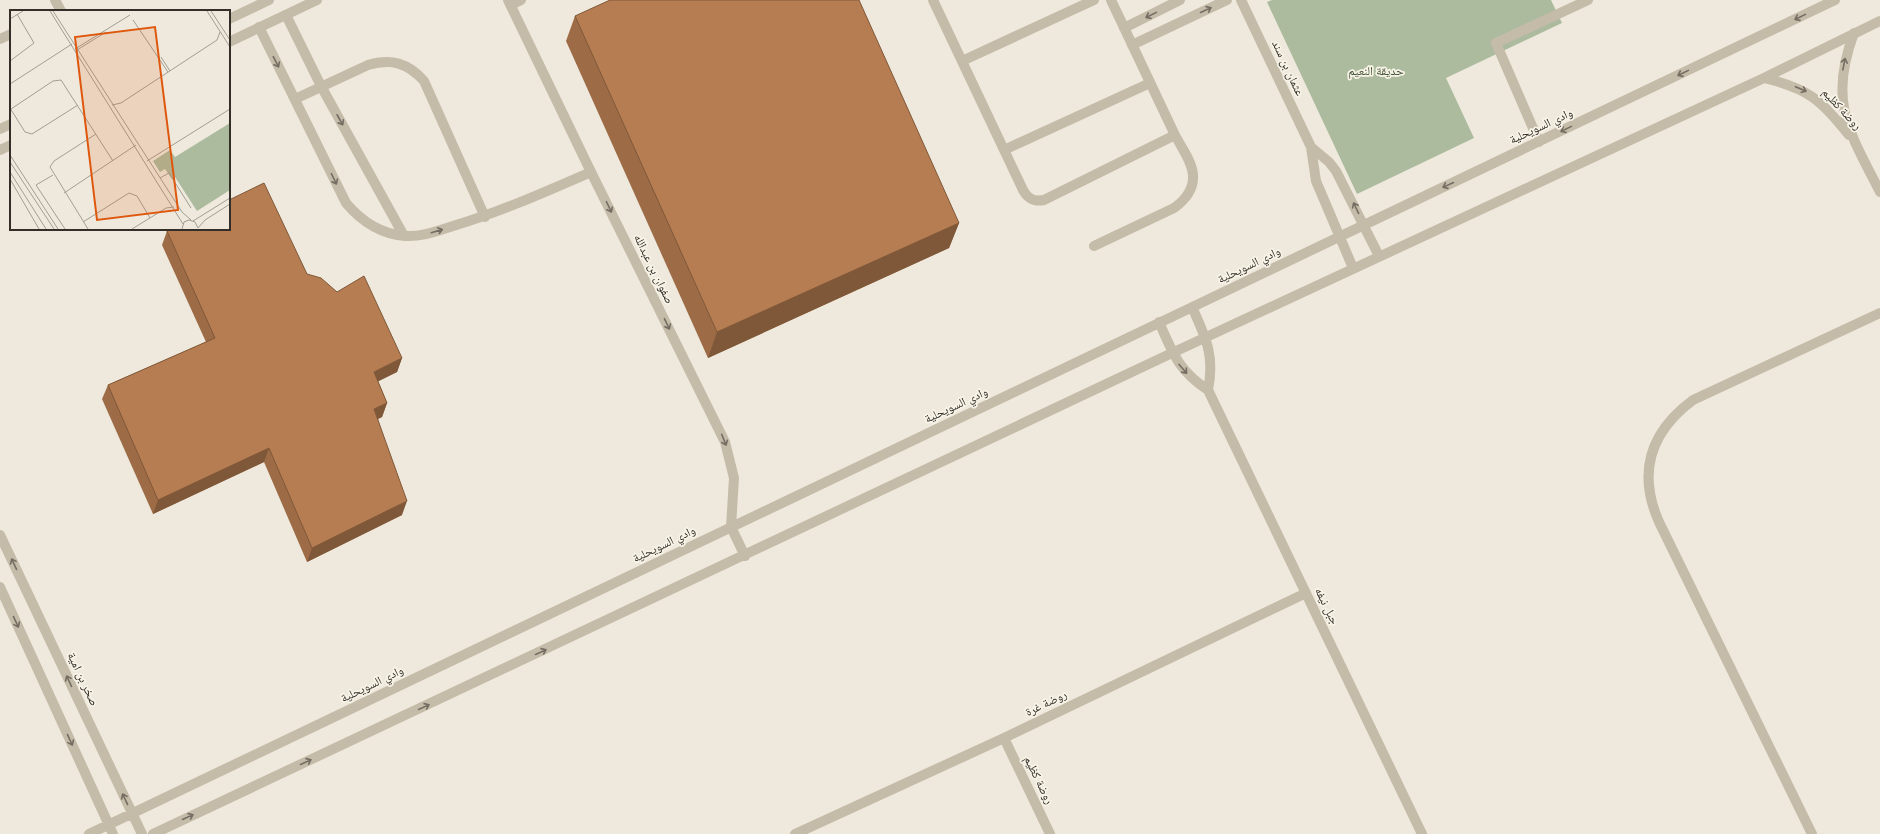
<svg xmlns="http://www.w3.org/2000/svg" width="1880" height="834" font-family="Inter,'Noto Naskh Arabic',sans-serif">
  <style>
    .green { fill: #acbb9e }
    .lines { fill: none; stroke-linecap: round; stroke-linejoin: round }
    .service { stroke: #c5bba9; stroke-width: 10 }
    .minor { stroke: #c5bba9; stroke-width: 10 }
    .wall { fill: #9d6c47 }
    .shaded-wall { fill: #7f5839 }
    .building { fill: #b67d52; stroke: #7f5839 }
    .oneway { stroke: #756d62 }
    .labels { text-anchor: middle; stroke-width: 3.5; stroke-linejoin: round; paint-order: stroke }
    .street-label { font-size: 12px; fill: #332e28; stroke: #f7f3e7 }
    .park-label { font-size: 12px; fill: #3d4e2f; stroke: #f7f3e7 }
    .inset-road { fill: none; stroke: #a39e94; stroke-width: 1 }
    .view { fill: #df570d; fill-opacity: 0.15; stroke: #df570d; stroke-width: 2 }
    .inset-edge { fill: none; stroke: #332e28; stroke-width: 2 }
  </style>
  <rect width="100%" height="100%" fill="#eee9dc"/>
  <path class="green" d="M1272 0H1551L1562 23 1446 78 1474 138 1357 194 1267 2Z"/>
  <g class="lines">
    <path class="service" d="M55 0 61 11
      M933 0 1023 190C1028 199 1034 202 1044 200L1175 135
      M511 5 521 0
      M286 15 321 86 404 236
      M259 27 346 203C362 222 380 234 405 236 422 237 437 231 453 226 500 212 545 192 591 172
      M1124 28 1180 0
      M0 39 11 34
      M1132 45 1227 0
      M962 61 1094 0
      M295 99 368 65C391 58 408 63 424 81L485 217
      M1004 150 1150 83
      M1094 246 1174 208C1185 200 1194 189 1193 175 1192 160 1180 146 1174 133 1153 89 1132 44 1111 0"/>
    <path class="minor" d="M508 0 591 172 725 442 734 478 731 527 745 556
      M1241 0 1311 147 1316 181 1353 268
      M229 19 269 0
      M1854 33C1828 102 1849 131 1880 192
      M229 42 317 0
      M1764 78C1810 89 1819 99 1849 135
      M0 129 11 124
      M1539 142 1496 43 1588 0
      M1311 147 1329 162 1336 171 1379 256
      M0 150 11 145
      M1192 307C1206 338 1215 356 1208 390
      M1159 322C1173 354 1179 371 1208 390L1422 834
      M0 535 142 834
      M0 587 113 834
      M1004 738 1050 834
      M89 834 1835 0
      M153 834 1172 353 1764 78 1880 21
      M795 834 1004 738 1306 593
      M1812 834 1659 522C1637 472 1650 432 1693 400L1880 313"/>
  </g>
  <path class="wall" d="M575 16 959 223 949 248 708 358 566 41Z
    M167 231 307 274 402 358 397 372 378 381 387 403 382 417 378 419 402 515 307 562 264 462 153 514 102 399 108 385 206 342 162 245Z"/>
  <path class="shaded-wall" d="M959 223 949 248 708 358 717 332Z
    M402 358 397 372 369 386 374 372Z
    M387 403 382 417 369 423 374 409Z
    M269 448 264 462 153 514 158 500Z
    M407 501 402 515 307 562 312 548Z"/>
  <path class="building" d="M610 0H859L959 223 717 332 575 16Z
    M264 183 307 274 321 278 337 292 364 276 402 358 374 372 387 403 374 409 407 501 312 548 269 448 158 500 108 385 215 338 167 231 171 229H229V200Z"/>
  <defs><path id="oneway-shaft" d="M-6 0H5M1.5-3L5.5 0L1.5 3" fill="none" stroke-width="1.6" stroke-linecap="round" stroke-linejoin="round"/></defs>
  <g class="oneway">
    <use href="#oneway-shaft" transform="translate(1206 10) rotate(-25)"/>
    <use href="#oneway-shaft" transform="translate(1151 15) rotate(154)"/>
    <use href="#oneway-shaft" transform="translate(1800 17) rotate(154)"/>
    <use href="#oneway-shaft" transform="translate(276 62) rotate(63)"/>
    <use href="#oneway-shaft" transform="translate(1844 64) rotate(-79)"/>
    <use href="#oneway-shaft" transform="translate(1683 73) rotate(154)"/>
    <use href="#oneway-shaft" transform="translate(1801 89) rotate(23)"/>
    <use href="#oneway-shaft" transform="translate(340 120) rotate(61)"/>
    <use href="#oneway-shaft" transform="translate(1566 129) rotate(154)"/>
    <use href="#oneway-shaft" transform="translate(334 179) rotate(64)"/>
    <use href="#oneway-shaft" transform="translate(1448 185) rotate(155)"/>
    <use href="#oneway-shaft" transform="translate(609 207) rotate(64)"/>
    <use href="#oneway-shaft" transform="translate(1356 208) rotate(-116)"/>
    <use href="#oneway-shaft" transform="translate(437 231) rotate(-16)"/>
    <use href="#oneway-shaft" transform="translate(667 324) rotate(64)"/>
    <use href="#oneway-shaft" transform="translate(1183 369) rotate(49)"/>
    <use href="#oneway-shaft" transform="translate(724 440) rotate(68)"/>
    <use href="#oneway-shaft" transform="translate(14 564) rotate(-115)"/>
    <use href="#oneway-shaft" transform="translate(16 622) rotate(65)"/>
    <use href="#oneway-shaft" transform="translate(541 652) rotate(-25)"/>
    <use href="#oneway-shaft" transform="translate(69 681) rotate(-115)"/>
    <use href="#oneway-shaft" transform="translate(424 707) rotate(-25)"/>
    <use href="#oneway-shaft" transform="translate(70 740) rotate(65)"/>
    <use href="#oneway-shaft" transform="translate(306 762) rotate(-25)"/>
    <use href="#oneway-shaft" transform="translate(125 799) rotate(-115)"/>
    <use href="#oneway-shaft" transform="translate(188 817) rotate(-25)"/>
  </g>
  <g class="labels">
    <g class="street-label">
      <text transform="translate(1288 68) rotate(65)" y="4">عثمان بن سند</text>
      <text transform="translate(1842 109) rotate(47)" y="4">روضة كظيم</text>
      <text transform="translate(1541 126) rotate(-25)" y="4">وادي السويحلية</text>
      <text transform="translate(1249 265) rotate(-26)" y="4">وادي السويحلية</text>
      <text transform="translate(654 269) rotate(64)" y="4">صفوان بن عبدالله</text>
      <text transform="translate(956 405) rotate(-25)" y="4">وادي السويحلية</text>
      <text transform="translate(664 544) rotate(-26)" y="4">وادي السويحلية</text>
      <text transform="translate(1327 606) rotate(64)" y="4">جبل نيفه</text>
      <text transform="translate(83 679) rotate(65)" y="4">صخر بن امية</text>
      <text transform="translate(372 684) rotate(-26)" y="4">وادي السويحلية</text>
      <text transform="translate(1046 703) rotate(-26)" y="4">روضة غرة</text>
      <text transform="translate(1039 780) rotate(64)" y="4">روضة كظيم</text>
    </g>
    <g class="park-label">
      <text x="1376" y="75">حديقة النعيم</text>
    </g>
  </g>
  <g transform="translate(10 10)">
    <rect width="220" height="220" fill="#eee9dc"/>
    <path d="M220 113V180L187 201 165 167 162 169 155 159 150 162 143 151 160 140 165 147Z" fill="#acbb9e"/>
    <path class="inset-road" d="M40 1 173 214M43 1 172 202 181 210M197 1 220 37M201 1 220 30M0 9 13 1M123 10 158 62M65 39 120 5M67 40 96 22M151 47 160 61M0 51 24 33 7 4M0 74 62 34M102 95 111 93 207 30 210 22M0 98 15 122 22 124 68 95M1 99 43 71 51 70 103 151M0 145 48 219M137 151 220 99M0 152 44 219M0 162 36 219M43 165 26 175 55 219M150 168 159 163 181 198M0 169 29 219M54 183 126 135M183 211 220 188M73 212 119 183 127 186 140 208M188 218 195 210 220 194M78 219 40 157 44 151 86 124M122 219 156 198 164 197M172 219 174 212 179 210 185 212 188 218"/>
    <path class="view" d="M145 17 168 200 87 210 65 27Z"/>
    <rect width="220" height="220" class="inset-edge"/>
  </g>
</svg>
